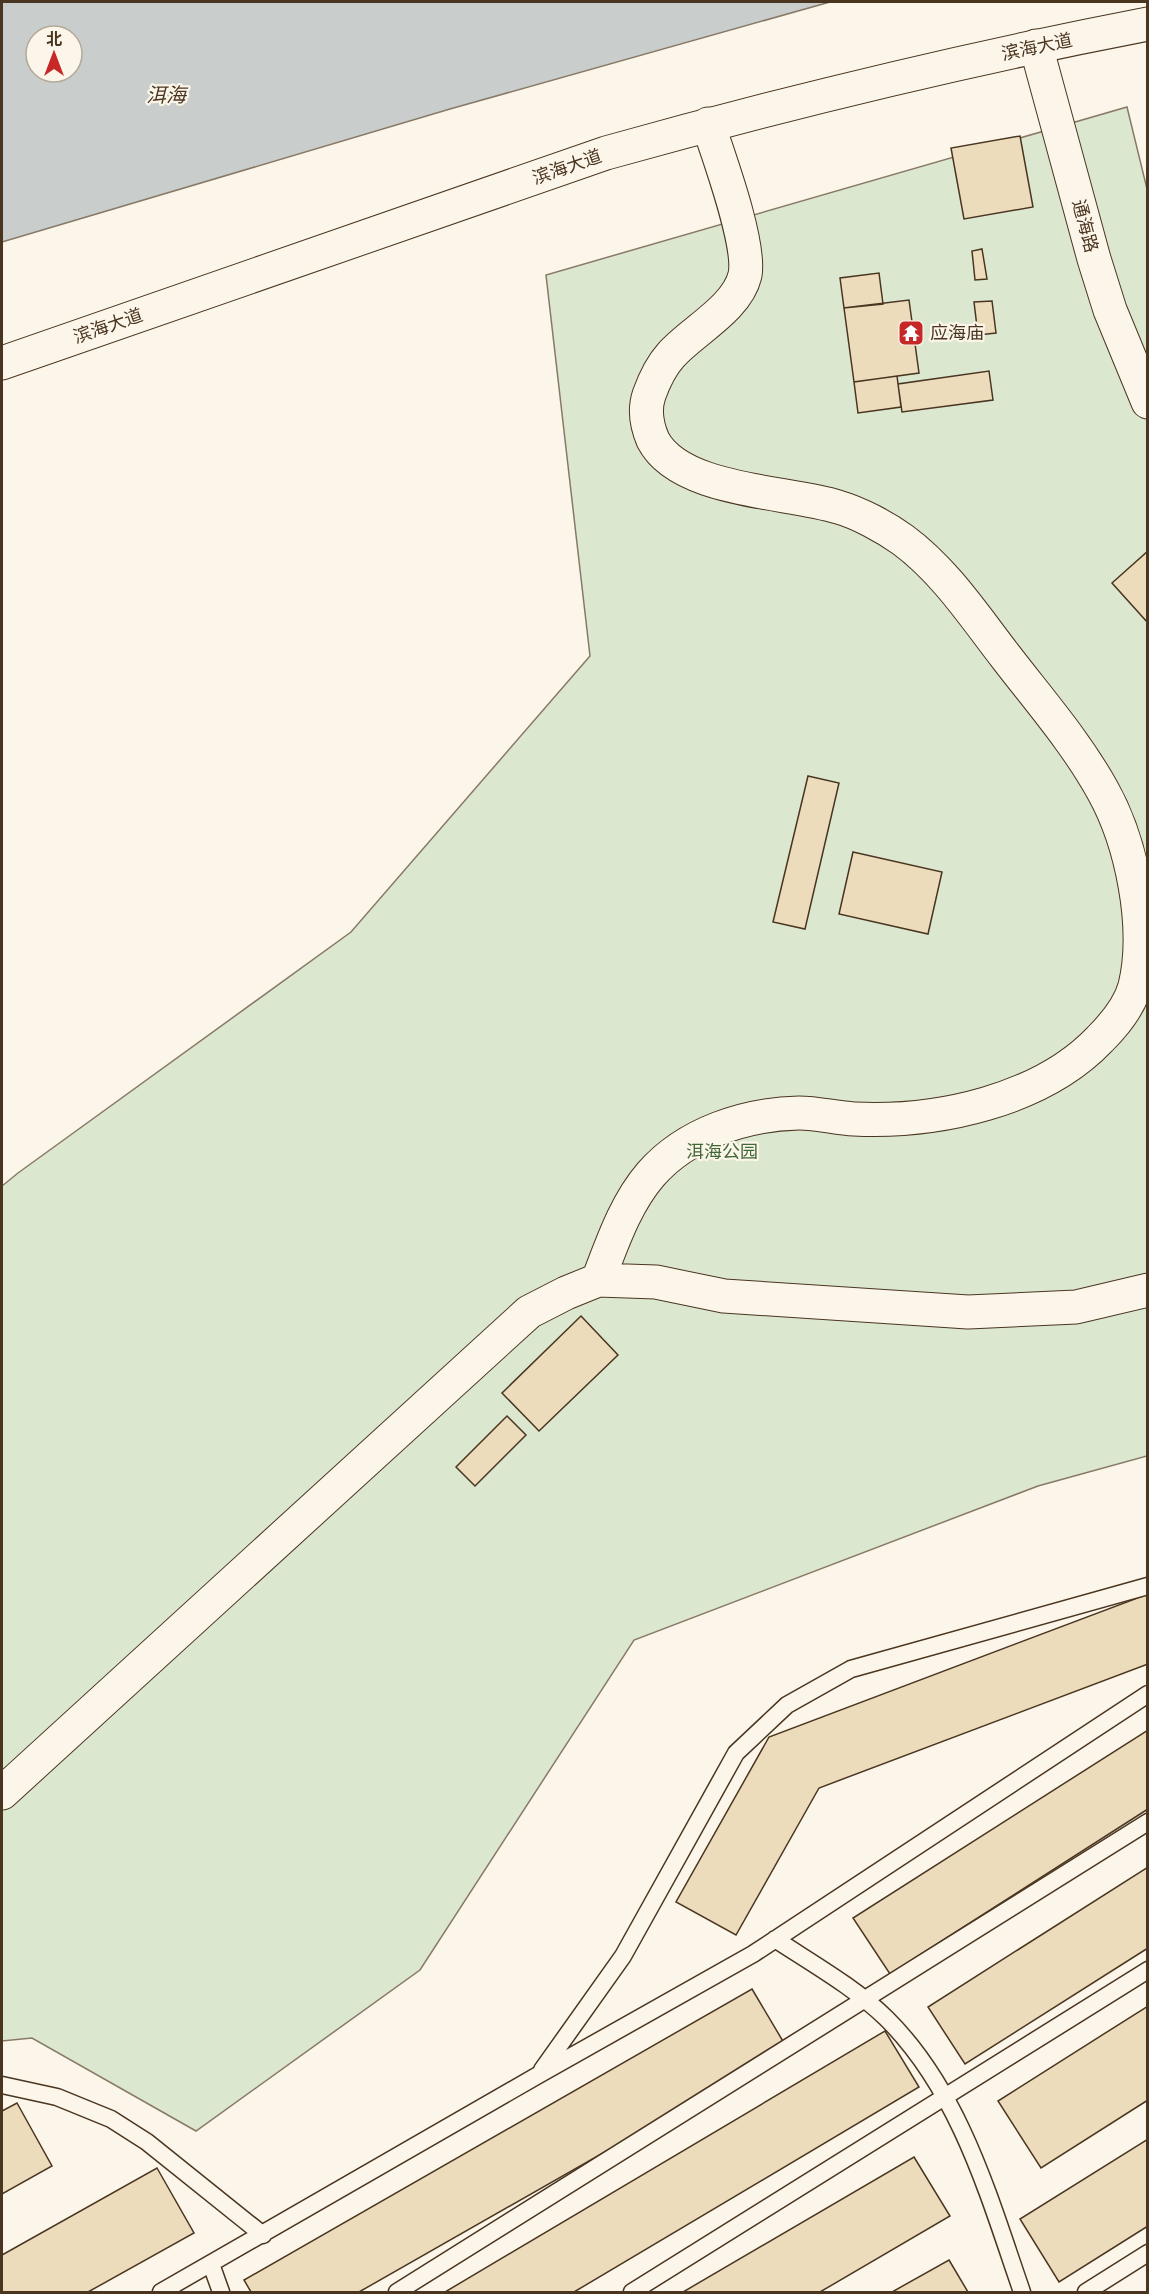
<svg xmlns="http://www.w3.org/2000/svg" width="1149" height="2294" font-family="'Sofia Sans Condensed','Noto Sans SC',sans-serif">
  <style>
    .green { fill: #dce7d0; stroke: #887966; stroke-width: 1.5 }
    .water { fill: #c9cecd; stroke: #887966; stroke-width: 1.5; fill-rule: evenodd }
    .building { fill: #ecdcbc; stroke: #4a3520; stroke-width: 1.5 }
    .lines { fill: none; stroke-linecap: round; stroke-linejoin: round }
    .service-casing { stroke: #4a3520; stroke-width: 19 }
    .minor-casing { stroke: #4a3520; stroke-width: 35 }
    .primary-casing { stroke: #4a3520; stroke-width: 35 }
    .service { stroke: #fbf6e9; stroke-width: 16 }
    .minor { stroke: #fbf6e9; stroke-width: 33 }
    .primary { stroke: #fbf6e9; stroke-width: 33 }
    .labels { text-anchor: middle; stroke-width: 4.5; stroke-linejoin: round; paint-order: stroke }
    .street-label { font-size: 18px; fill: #4a3520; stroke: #fbf6e9 }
    .poi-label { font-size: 18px; fill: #4a3520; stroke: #fbf6e9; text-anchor: start }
    .park-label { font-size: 18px; fill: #436837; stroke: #fbf6e9 }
    .water-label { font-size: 20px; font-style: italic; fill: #4a3520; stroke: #fbf6e9 }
  </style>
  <rect width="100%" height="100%" fill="#fbf6e9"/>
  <path class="green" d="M1127 107 1148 193 1147 1456 1038 1486 634 1640 420 1970 196 2131 32 2038 2 2041V1186L18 1173 351 932 590 656 546 275Z"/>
  <path class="water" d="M2 2H830L450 109 2 242ZM36 36H72V72H36Z"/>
  <path class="building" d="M1020 136 1033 207 964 219 951 148Z
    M982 249 987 279 975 280 972 251Z
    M879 273 883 304 844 308 840 278Z
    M909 300 919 373 854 382 844 308Z
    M992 301 996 333 978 335 974 302Z
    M989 371 993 400 902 412 898 384Z
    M897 376 901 407 858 413 854 382Z
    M1148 551V623L1112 583Z
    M808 776 839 783 805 929 773 922Z
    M853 852 942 872 928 934 839 914Z
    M581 1316 618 1355 539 1431 502 1393Z
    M507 1416 526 1435 475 1486 456 1467Z
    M1148 1594V1664L819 1788 736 1935 676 1902 769 1737Z
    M1148 1730V1809L890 1974 853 1918Z
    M1148 1867V1948L965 2064 928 2007Z
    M752 1989 787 2048 359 2292H251L244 2280Z
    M1148 2006V2100L1041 2168 998 2101Z
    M885 2031 919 2087 574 2292H445Z
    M17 2103 52 2166 2 2194V2111Z
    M1148 2139V2226L1059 2282 1020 2219Z
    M914 2157 950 2216 820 2292H683Z
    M157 2168 194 2233 88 2292H2V2255Z
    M949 2260 968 2292H892Z"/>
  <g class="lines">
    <g class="service-casing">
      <path id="service" d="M775 1939C813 1964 854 1987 886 2018 960 2091 989 2197 1022 2292
        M542 2070 623 1956 736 1753 787 1705 851 1669 1148 1586
        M2 2085 57 2097 111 2119 147 2142 263 2235
        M211 2264 221 2292
        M161 2292 540 2074 753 1954 1148 1694
        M397 2292 1148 1822
        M632 2292 1148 1970
        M1086 2292 1148 2253"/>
    </g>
    <g class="minor-casing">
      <path id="minor" d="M1036 46 1094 259 1110 310 1148 402
        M598 1280C612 1244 625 1204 651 1174 687 1133 746 1114 799 1113 818 1113 836 1118 854 1119 937 1123 1041 1101 1100 1039 1114 1025 1130 1005 1135 986 1149 927 1132 843 1103 791 1076 742 1039 700 1006 657 975 617 945 571 903 540 885 527 859 513 838 507 787 491 680 492 653 440 647 426 644 410 649 395 654 381 661 366 671 355 692 331 737 309 745 275 751 244 719 157 708 124
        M2 1793 529 1312 566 1293 598 1280 656 1282 724 1296 968 1312 1076 1307 1148 1290"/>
    </g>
    <g class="primary-casing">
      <path id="primary" d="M2 363 606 153C785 103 966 59 1148 24"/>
    </g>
    <use href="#service" class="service"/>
    <use href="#minor" class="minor"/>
    <use href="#primary" class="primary"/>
  </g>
  <defs>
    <g id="temple-square" transform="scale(1.35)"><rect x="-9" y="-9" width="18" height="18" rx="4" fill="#c62828" stroke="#fbf6e9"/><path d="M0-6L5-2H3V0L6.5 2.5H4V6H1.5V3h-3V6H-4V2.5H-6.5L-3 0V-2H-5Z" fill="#fff"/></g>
  </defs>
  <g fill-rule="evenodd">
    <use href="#temple-square" x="911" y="333"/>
  </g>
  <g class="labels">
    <g class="street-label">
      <text transform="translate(1037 47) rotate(-12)" y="6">滨海大道</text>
      <text transform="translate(567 167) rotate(-19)" y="6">滨海大道</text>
      <text transform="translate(1085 226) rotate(75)" y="6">通海路</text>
      <text transform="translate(108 326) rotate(-19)" y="6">滨海大道</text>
    </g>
    <g class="poi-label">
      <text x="930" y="339">应海庙</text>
    </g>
    <g class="park-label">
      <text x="722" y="1158">洱海公园</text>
    </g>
    <g class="water-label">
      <text x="166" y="102">洱海</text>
    </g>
  </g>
  <rect width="1149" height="2294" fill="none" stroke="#4a3520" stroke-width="6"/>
  <g transform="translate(54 54)"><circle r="28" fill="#fbf6e9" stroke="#b4a999" stroke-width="1.5"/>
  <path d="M0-4.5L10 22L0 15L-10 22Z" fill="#c62828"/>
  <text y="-9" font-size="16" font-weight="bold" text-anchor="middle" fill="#4a3520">北</text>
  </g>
</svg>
